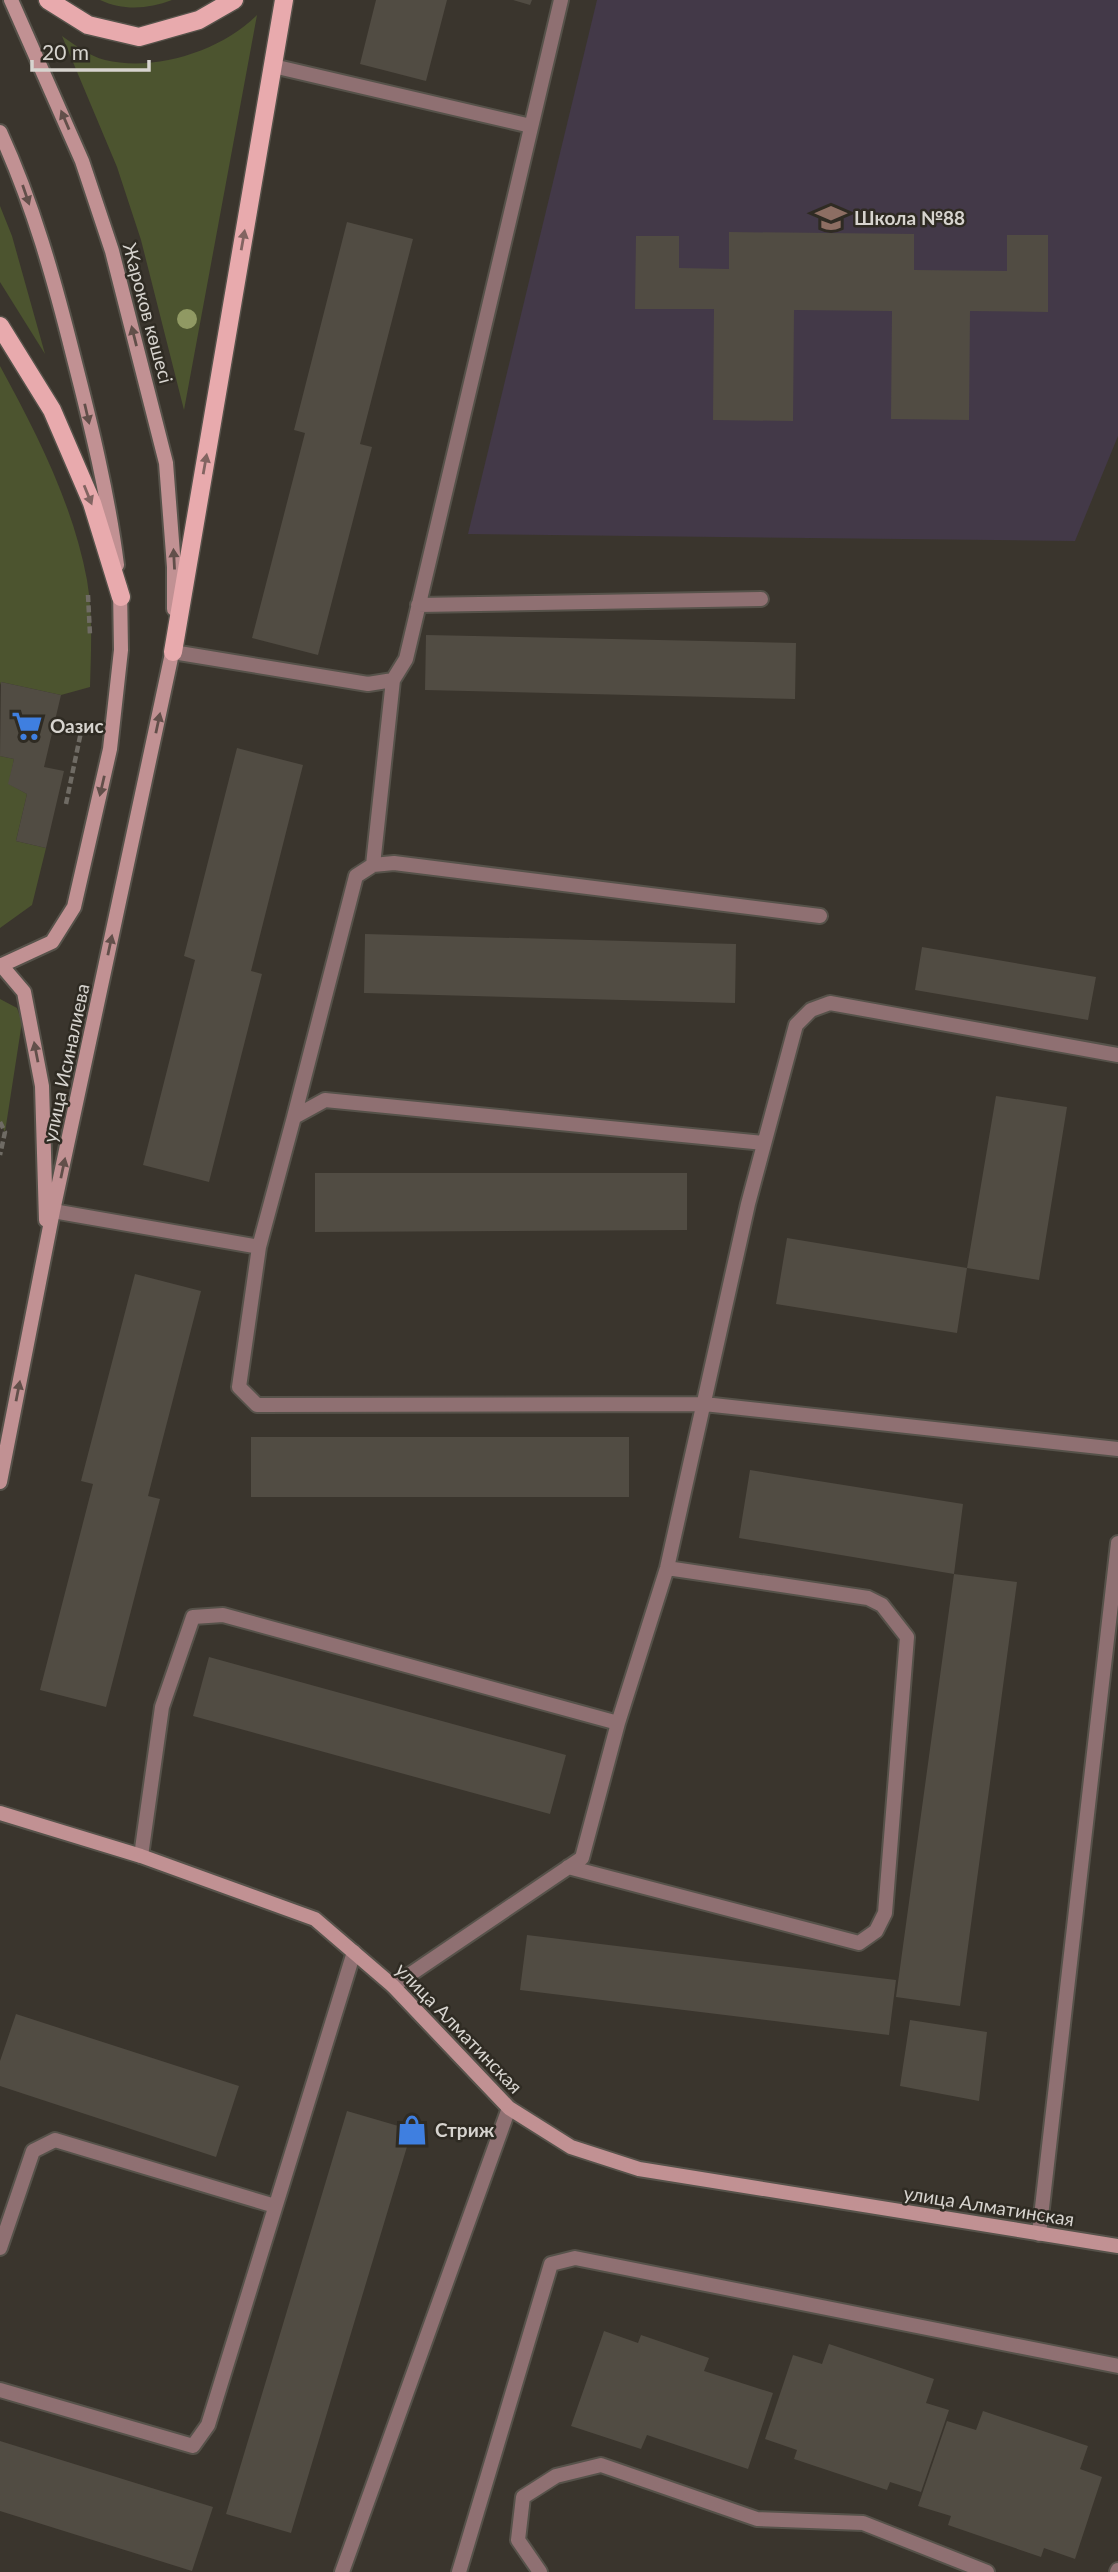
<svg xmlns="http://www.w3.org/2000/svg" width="1118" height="2572" font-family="Lato,sans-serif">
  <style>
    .education { fill: #433948 }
    .green { fill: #4c542f }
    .building { fill: #514c43 }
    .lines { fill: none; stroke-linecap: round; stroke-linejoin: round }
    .lane-casing { stroke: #56524a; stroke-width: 18 }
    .street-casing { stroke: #56524a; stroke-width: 18 }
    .secondary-casing { stroke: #56524a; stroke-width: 18 }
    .primary-casing { stroke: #56524a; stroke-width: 21 }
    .path { stroke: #6f6b64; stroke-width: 4.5; stroke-dasharray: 7 3.5; stroke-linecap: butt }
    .lane { stroke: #8f7072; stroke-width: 14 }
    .street { stroke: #8f7072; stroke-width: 14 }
    .secondary { stroke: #c19193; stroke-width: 14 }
    .primary { stroke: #e8aaad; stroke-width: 18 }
    .tree { fill: #909963 }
    .oneway { fill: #624f4a }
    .oneway2 { fill: #826461 }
    .labels { text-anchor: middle; stroke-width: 5; stroke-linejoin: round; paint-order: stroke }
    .poi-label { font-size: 19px; font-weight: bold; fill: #d7d4cf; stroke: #2f2b23; text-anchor: start }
    .street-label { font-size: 19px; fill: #d7d4cf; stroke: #2f2b23 }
  </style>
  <rect width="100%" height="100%" fill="#3a352d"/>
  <path class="education" d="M597 0H1118V436L1075 541 468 534Z"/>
  <path class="green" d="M100 0H172C148 9 124 11 100 0Z
    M257 15 184 410 141 240 117 167 62 36C75 45 89 56 105 60 155 72 221 51 257 15Z
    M0 206 12 236 45 354 0 282Z
    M0 366C36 432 73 504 87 580 93 615 91 652 90 687L61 695 1 682 0 685Z
    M0 756 14 759 9 784 27 794 16 841 46 848 32 905 0 928Z
    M0 999 17 1008 22 1022 5 1132 0 1122Z"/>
  <path class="building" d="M376 0H447L426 81 360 64Z
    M513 0H532L530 5Z
    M347 222 413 239 360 444 372 447 318 655 252 638 305 433 294 430Z
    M729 232 914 234V270L1007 271V235H1048V312L970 311 969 420 891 419 892 311 794 310 793 421 713 420 714 309H635L636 236H679V268L729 269Z
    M426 635 796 643 795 699 425 690Z
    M1 682 61 695 44 767 64 771 46 848 16 841 27 794 8 784 14 759 0 756Z
    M237 748 303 765 251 971 262 974 209 1182 143 1165 195 960 184 956Z
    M365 934 736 944 735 1003 364 993Z
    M922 947 1096 977 1088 1020 915 990Z
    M996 1096 1067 1107 1039 1280 967 1268Z
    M315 1173H687V1230L315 1232Z
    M787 1238 967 1268 957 1333 776 1304Z
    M135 1274 201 1291 148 1496 160 1499 106 1707 40 1690 93 1484 81 1481Z
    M251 1437H629V1497H251Z
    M750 1470 963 1504 954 1574 739 1538Z
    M954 1574 1017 1582 960 2006 896 1997Z
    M209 1657 566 1755 550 1814 193 1716Z
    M527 1935 896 1980 889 2035 520 1990Z
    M16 2014 239 2086 216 2157 0 2086V2061Z
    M910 2020 987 2032 979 2101 900 2086Z
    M347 2111 412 2130 291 2533 226 2514Z
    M604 2331 638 2343 641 2335 709 2358 704 2371 773 2393 748 2469 647 2435 641 2449 571 2426Z
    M829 2344 934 2379 926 2403 949 2410 921 2492 890 2482 887 2490 794 2459 797 2450 765 2439 793 2355 822 2364Z
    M983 2411 1088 2446 1080 2469 1102 2477 1075 2559 1044 2548 1041 2557 948 2525 951 2516 918 2506 947 2421 976 2430Z
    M0 2441 213 2507 192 2571 0 2511Z"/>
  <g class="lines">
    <g class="lane-casing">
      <path id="lane" d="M273 66 531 126
        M418 605 761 599
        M173 652 368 684 393 680 406 659 561 0
        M373 865 393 680
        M294 1117 356 876 373 865 394 863 820 916
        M53 1211 259 1247 294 1117 325 1100 764 1143
        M259 1247 239 1387 257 1405 704 1404 1118 1449
        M141 1856 162 1707 193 1617 223 1615 618 1723
        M568 1867 859 1943 876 1931 885 1913 907 1637 882 1605 868 1598 667 1568
        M393 1986 582 1858 618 1723 667 1568 748 1204 796 1025 811 1010 830 1003 1118 1055
        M1039 2234 1118 1543
        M0 2248 33 2151 55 2140 275 2206
        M0 2390 193 2446 208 2425 354 1952
        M459 2572 551 2264 575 2258 1118 2366
        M540 2572 518 2540 523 2497 556 2476 601 2465 757 2519 863 2523 987 2572
        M1117 2572 1118 2570"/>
    </g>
    <g class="street-casing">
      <path id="street" d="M342 2572 509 2108"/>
    </g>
    <g class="secondary-casing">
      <path id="secondary" d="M11 0 82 161 112 251 166 463 174 567V609
        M0 132C33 204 54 279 73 355 91 425 108 494 117 565
        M1 965 24 992 42 1086 46 1220
        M0 966 52 942 74 907 110 749 121 650 120 588
        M0 1482 53 1211 174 644
        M0 1813 141 1856 315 1919 393 1986 509 2108 571 2147 639 2169 1118 2246"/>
    </g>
    <g class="primary-casing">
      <path id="primary" d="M48 0 88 25 139 37 199 20 234 0
        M0 326 52 410 92 503 121 597
        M173 652 284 0"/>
    </g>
    <path class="path" d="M88 595 90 635
      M66 804 82 727
      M0 1122 5 1132 0 1155"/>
    <use href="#lane" class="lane"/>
    <use href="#street" class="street"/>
    <use href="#secondary" class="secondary"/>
    <use href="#primary" class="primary"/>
  </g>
  <circle class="tree" cx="187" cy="319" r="10"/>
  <defs><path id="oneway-solid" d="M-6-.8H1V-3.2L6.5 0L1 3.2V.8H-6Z" transform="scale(1.75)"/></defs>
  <g class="oneway">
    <use href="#oneway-solid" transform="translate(65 120) rotate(-113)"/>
    <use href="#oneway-solid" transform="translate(26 195) rotate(71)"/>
    <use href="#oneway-solid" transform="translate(134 336) rotate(-104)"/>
    <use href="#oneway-solid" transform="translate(87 414) rotate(77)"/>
    <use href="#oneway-solid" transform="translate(174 559) rotate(-93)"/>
    <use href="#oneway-solid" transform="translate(158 723) rotate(-78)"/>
    <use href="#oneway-solid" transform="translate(102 786) rotate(103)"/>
    <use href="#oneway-solid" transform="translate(110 945) rotate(-78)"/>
    <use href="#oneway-solid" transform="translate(36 1052) rotate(-101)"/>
    <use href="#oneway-solid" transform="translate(63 1168) rotate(-78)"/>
    <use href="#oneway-solid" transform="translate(18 1391) rotate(-79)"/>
  </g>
  <g class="oneway2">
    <use href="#oneway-solid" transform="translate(243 240) rotate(-80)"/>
    <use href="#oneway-solid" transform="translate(205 464) rotate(-80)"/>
    <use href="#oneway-solid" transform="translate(88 495) rotate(68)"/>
  </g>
  <defs>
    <g id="school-bare" transform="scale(2.415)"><path d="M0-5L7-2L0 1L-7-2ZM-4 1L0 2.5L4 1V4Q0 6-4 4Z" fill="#8d6e63" stroke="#2f2b23" stroke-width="2.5" paint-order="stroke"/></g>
    <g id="supermarket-bare" transform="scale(2.415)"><path d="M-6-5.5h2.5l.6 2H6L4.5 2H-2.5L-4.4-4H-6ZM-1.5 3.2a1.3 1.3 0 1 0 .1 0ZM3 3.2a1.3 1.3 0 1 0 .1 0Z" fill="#3f7fe0" stroke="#2f2b23" stroke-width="2.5" paint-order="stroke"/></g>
    <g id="shop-bare" transform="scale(2.415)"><path d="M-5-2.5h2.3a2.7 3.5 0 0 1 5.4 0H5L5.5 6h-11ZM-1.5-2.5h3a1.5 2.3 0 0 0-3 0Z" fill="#3f7fe0" stroke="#2f2b23" stroke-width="2.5" paint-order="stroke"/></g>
  </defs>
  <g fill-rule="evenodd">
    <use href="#school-bare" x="831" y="218"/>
    <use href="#supermarket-bare" x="27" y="726"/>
    <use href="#shop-bare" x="412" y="2130"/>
  </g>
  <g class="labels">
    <g class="poi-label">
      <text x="854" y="225">Школа №88</text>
      <text x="50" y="733">Оазис</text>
      <text x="435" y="2137">Стриж</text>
    </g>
    <g class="street-label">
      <text transform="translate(148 313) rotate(75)" y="7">Жароков көшесі</text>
      <text transform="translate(66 1063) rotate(-78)" y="7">улица Исиналиева</text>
      <text transform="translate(459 2028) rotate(46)" y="7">улица Алматинская</text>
      <text transform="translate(989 2206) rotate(9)" y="7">улица Алматинская</text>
    </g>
  </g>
  <path d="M32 60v10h117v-10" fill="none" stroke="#d7d4cf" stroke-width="3.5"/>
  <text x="42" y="60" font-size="21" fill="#d7d4cf" stroke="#2f2b23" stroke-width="5" paint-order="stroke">20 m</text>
</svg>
